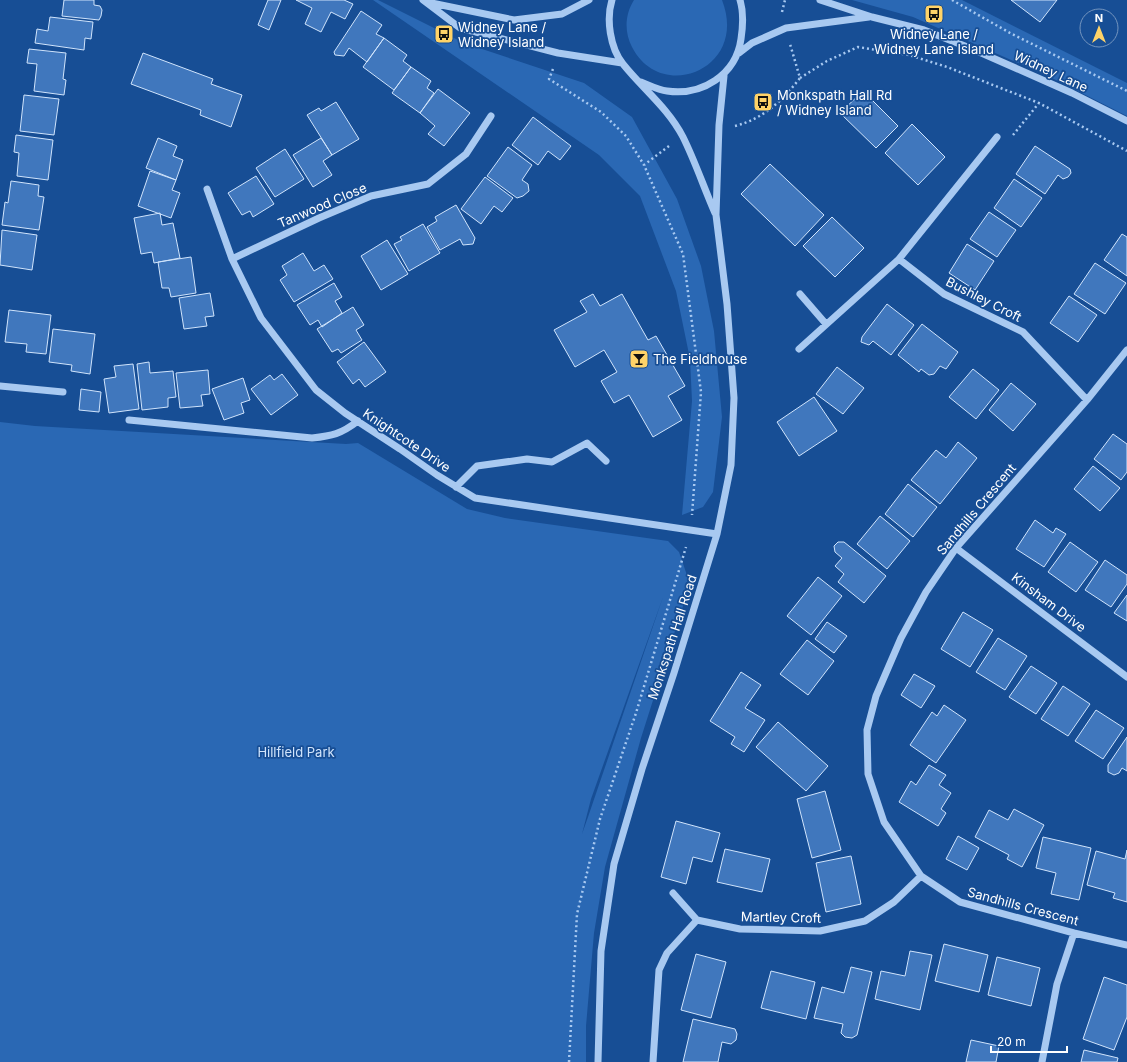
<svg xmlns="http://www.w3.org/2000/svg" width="1127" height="1062" font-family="Inter,sans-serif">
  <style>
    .green { fill: #2a68b4; fill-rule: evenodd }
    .building { fill: #4077bd; stroke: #d0e4fc }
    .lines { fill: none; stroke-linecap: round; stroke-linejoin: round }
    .path { stroke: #a8c9f1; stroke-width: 2.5; stroke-dasharray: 2 3; stroke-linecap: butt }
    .minor { stroke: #a8c9f1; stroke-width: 7 }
    .labels { text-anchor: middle; stroke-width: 3.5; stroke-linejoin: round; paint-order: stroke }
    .poi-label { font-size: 13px; fill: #fff; stroke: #174e95; text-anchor: start }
    .street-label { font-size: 13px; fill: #fff; stroke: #174e95 }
    .park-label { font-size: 13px; fill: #d0e4fc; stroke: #174e95 }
  </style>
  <rect width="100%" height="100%" fill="#174e95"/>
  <path class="green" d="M373 0H378L464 43 584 83 632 117 677 199 701 266 714 331 722 417 713 492 703 507 682 515 692 401 690 359 676 291 640 196 599 155Z
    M634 0H722C749 69 661 104 632 47 624 32 625 14 634 0Z
    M852 0H962L1127 83V116L1048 76 913 17Z
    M0 422 35 426 346 444 358 443 467 509 505 518 668 541 679 552 690 584 641 738 605 867 594 933 586 1026V1062H0ZM663 597 588 817 582 834 591 799Z"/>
  <path class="building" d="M64 0H94V5L100 6 102 10 101 16 99 20 62 16Z
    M268 0H281L269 30 258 25Z
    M296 0H344L353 4 345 19 331 12 321 32 305 24 312 8Z
    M1011 0H1057L1040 22Z
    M361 11 382 25 376 34 384 38 367 62 349 48 344 56 335 55 334 52Z
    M50 17 93 22 91 39 85 38 84 50 35 43 37 29 48 31Z
    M384 38 407 55 403 61 411 67 394 90 363 67Z
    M29 49 66 53 63 79 66 80 64 95 34 91 37 64 27 63Z
    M143 53 213 79 211 84 242 95 231 127 200 115 201 110 131 84Z
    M411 67 431 81 427 88 434 93 420 113 392 93Z
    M438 89 470 113 444 146 428 134 435 126 420 113Z
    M863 91 898 126 876 148 840 113Z
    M24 95 59 99 54 135 20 131Z
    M336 102 359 139 332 155 307 115 319 108 321 111Z
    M533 117 571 146 560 160 548 151 538 165 512 145Z
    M912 124 945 157 918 185 885 153Z
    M16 135 53 140 48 180 17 176 19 153 14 152Z
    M158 138 177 146 173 156 183 160 176 180 146 168Z
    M321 138 332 155 323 161 332 175 313 187 293 155Z
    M1035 146 1070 169 1071 173 1068 177 1063 179 1058 175 1045 194 1016 174Z
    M508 147 532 165 522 180 528 184 529 191 523 196 517 198 487 176Z
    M285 149 304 179 275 197 256 168Z
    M770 164 824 215 795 246 741 194Z
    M150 171 176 180 172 190 180 193 171 218 138 206Z
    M256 176 274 204 253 217 250 211 242 215 228 193Z
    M485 177 513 198 502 212 494 206 481 224 461 209Z
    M1014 179 1042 198 1021 227 994 208Z
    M11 181 39 185 38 196 44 197 39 230 2 225 5 202 8 203Z
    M456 205 475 238 473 244 463 245 460 239 440 250 427 227 437 221 435 217Z
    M989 212 1016 230 997 257 970 239Z
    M160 213 162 225 173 223 180 258 154 263 152 252 141 254 134 218Z
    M832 217 864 248 835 277 803 246Z
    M423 224 440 253 409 271 394 244 402 240 400 237Z
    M2 230 37 235 32 270 0 265Z
    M1122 234 1127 237V276L1104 260Z
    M387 240 408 274 381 290 361 256Z
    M967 244 994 261 975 290 949 273Z
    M303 253 314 271 324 265 333 279 294 302 280 280 287 275 282 266Z
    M191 257 196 293 171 297 169 288H162L158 262Z
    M1095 263 1126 283 1105 314 1074 294Z
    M334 283 342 297 335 301 342 313 322 327 318 320 310 325 297 305Z
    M210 293 214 316 205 317 207 326 184 329 179 298Z
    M593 294 600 306 622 294 648 340 656 336 685 386 668 396 682 420 653 437 629 395 614 403 601 381 617 372 604 350 575 367 554 330 587 312 580 301Z
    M1069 296 1097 315 1078 342 1050 323Z
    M887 304 914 325 891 355 873 341 869 345 861 342 862 337Z
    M353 307 364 325 356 330 362 340 341 353 338 349 332 352 317 329Z
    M9 310 51 315 46 354 26 352 27 344 5 342Z
    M922 324 958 352 946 369 940 366 934 374 929 375 921 369 919 372 898 355Z
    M53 329 95 334 90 374 71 371 72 365 49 362Z
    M364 342 386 372 365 387 359 379 353 384 337 362Z
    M149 362 150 373 173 371 176 397 168 398V407L142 410 137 364Z
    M133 364 139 409 109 413 104 379 116 377 114 366Z
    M837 367 864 388 843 414 816 394Z
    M973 369 999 390 976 419 949 397Z
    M208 370 210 394 201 395 203 406 180 408 176 373Z
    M282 374 298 395 271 415 251 389 270 375 274 380Z
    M243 378 250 400 241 403 244 413 224 420 212 389Z
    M1011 383 1036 404 1013 431 989 410Z
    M81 389 101 392 99 412 79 410Z
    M814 397 837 431 799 456 777 422Z
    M1113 434 1127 444V472L1121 480 1094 459Z
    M958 442 977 458 940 504 911 480 936 450 946 458Z
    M1093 466 1120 488 1100 511 1074 489Z
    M908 484 937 507 913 537 885 514Z
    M880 516 910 541 887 569 857 544Z
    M1035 520 1053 533 1056 528 1066 534 1044 567 1016 549Z
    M838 542H844L886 576 864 603 838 582 844 574 835 566 842 558 835 552 834 546Z
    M1070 542 1098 562 1076 592 1048 572Z
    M1105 560 1127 575V584L1111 607 1085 590Z
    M818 577 842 596 811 635 787 616Z
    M1127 595V621L1114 613Z
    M963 612 993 630 970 667 941 649Z
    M827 622 847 636 834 653 815 639Z
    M998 638 1027 656 1005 690 976 672Z
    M807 640 834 661 808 695 780 674Z
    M1031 666 1057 683 1036 714 1009 697Z
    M741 672 761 685 745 708 765 720 744 752 731 744 735 737 710 721Z
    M914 674 935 686 921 708 901 695Z
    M1063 686 1090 704 1068 736 1041 719Z
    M944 705 966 720 936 763 910 745 932 712 937 716Z
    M1096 710 1124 728 1103 759 1075 741Z
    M778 722 828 766 806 791 756 747Z
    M1127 737V771L1122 768 1119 773 1114 775 1108 772V765Z
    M929 765 946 775 939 785 951 793 941 809 946 813 938 826 899 802 911 781 916 785Z
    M825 791 841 850 812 858 797 799Z
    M1014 809 1044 825 1022 867 1007 859 1009 855 975 837 989 810 1008 820Z
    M676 821 720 833 712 862 693 857 686 884 661 877Z
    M958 836 979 848 967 870 946 859Z
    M1043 837 1091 848 1079 900 1051 894 1056 873 1036 868Z
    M725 849 770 859 762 892 717 882Z
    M1127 850V902L1113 898 1115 893 1087 885 1096 851 1125 859Z
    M851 856 861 904 826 912 816 863Z
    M944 944 988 955 979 992 935 981Z
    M910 951 932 955 920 1010 875 999 881 971 905 976Z
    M696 954 726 962 711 1018 681 1010Z
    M997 957 1040 968 1031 1006 988 995Z
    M851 967 872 972 857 1035 852 1038 845 1037 841 1033 843 1024 814 1018 822 987 844 993Z
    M771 971 815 982 806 1019 761 1008Z
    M1104 977 1127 985V1017L1114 1050 1083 1039Z
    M693 1019 735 1029 737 1034 736 1040 731 1044 722 1042 718 1062H683Z
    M971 1040 999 1046 996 1062H966Z
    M1084 1050 1118 1058 1117 1062H1081Z"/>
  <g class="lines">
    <path class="path" d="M952 0 1010 33 1127 91
      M782 12 785 0
      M553 69 549 79 601 112 626 136 644 165
      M800 78 827 61 858 47 909 55 947 67 1039 103 1127 151
      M735 126C763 119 782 101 800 78L790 44
      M1013 135 1039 103
      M669 146 644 165 683 254 701 392 692 515
      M569 1062 577 914 600 819 636 713 686 547"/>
    <path class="minor" d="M423 0 460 28 558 53 622 63
      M612 0C606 19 610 48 623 64 643 89 668 108 683 137 695 161 704 188 715 213
      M820 0 872 17 924 30 970 48 1072 93 1127 121
      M427 2 514 20 562 14 589 0
      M739 53 752 43 786 28 869 17
      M641 82C649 85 658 90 667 91 702 96 736 75 741 39 743 26 744 13 740 0
      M997 137 899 259 944 294 1023 332 1087 400
      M207 189 232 259 261 318 316 390 345 413 400 449 437 475 475 498 717 534
      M232 259 319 218 371 196 428 184 466 154 491 116
      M800 294 826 324
      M799 349 899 259
      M1127 350 1087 400 956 548 926 592 901 638 876 696 867 730 868 774 884 822 921 876 960 902 1074 933 1127 945
      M0 386 63 392
      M129 420 312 438C332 436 341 434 358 421
      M456 487 477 466 527 459 552 462 587 443 606 461
      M956 548 1127 677
      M673 893 697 920 740 929 820 931 865 921 894 902 921 876
      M598 1062 601 951 614 864 642 769 674 673 717 534 731 465 734 398 727 304 716 215 719 125 724 76
      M653 1062 659 970 667 953 697 920
      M1042 1062 1057 984 1074 933"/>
  </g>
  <defs>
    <g id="bus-square" transform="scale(1)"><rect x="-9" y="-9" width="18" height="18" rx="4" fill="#ffd368" stroke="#174e95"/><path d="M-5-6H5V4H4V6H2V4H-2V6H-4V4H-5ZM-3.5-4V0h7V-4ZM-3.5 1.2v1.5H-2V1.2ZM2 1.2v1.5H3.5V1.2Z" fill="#111"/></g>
    <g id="bar-square" transform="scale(1)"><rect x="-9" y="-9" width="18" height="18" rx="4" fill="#ffd368" stroke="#174e95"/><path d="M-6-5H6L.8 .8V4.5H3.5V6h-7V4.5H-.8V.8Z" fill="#111"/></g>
  </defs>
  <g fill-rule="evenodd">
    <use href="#bus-square" x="934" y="14"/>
    <use href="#bus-square" x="444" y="34"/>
    <use href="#bus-square" x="763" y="102"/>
    <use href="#bar-square" x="639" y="359"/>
  </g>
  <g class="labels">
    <g class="poi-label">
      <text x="458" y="32">Widney Lane /<tspan x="458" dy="15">Widney Island</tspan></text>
      <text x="934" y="39" text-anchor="middle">Widney Lane /<tspan x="934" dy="15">Widney Lane Island</tspan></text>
      <text x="777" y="100">Monkspath Hall Rd<tspan x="777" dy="15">/ Widney Island</tspan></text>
      <text x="653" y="364">The Fieldhouse</text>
    </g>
    <g class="street-label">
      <text transform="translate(1051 71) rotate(25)" y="5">Widney Lane</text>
      <text transform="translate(322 205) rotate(-23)" y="5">Tanwood Close</text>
      <text transform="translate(984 299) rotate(27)" y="5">Bushley Croft</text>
      <text transform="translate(407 440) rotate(34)" y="5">Knightcote Drive</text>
      <text transform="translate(976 509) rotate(-50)" y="5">Sandhills Crescent</text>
      <text transform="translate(1049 602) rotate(37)" y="5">Kinsham Drive</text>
      <text transform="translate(672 637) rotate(-72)" y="5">Monkspath Hall Road</text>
      <text transform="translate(1023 906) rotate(15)" y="5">Sandhills Crescent</text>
      <text transform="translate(781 917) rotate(1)" y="5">Martley Croft</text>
    </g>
    <g class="park-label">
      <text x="296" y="757">Hillfield Park</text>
    </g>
  </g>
  <g transform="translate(1099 28)"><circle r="19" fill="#174e95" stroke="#7495bf"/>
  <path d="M0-3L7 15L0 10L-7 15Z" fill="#ffd368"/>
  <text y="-6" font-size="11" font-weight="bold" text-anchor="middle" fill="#ffffff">N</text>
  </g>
  <path d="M991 1046v6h76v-6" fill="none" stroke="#ffffff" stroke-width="2"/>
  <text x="997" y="1046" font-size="12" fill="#ffffff" stroke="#174e95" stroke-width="3" paint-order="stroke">20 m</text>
</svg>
